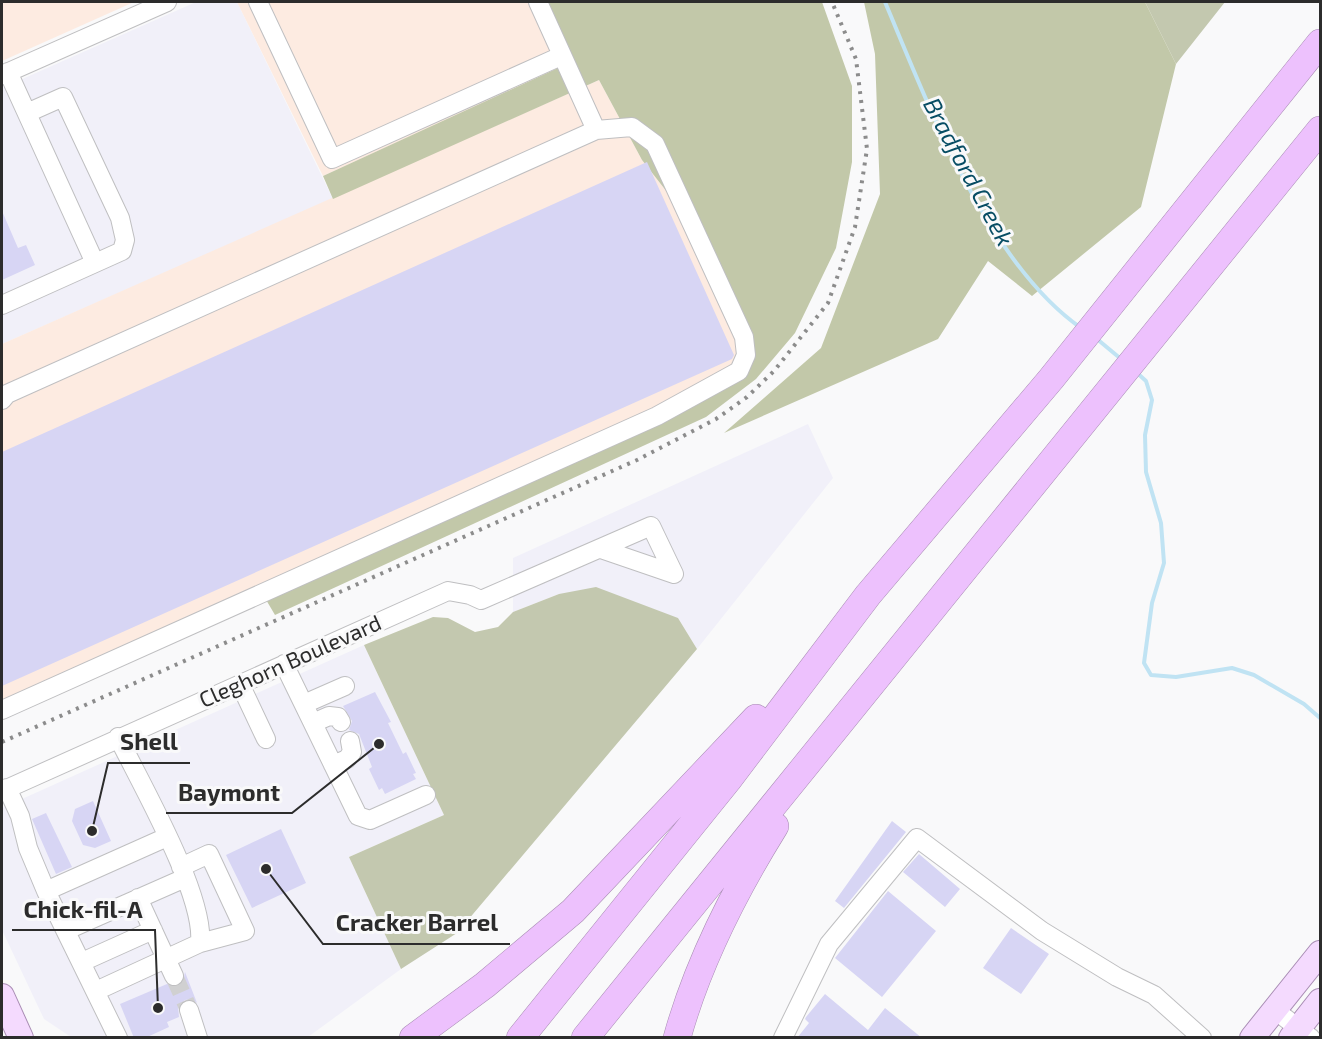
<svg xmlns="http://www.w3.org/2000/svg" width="1322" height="1039" font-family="'Exo 2',sans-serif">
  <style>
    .built { fill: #f1f0f9 }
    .industrial { fill: #fdebe1 }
    .green { fill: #c3c8af }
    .forest { fill: #c2c8a9 }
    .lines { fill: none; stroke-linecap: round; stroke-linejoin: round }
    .stream { stroke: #c0e3f3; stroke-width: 4 }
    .building { fill: #d7d5f4 }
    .minor-tunnel { stroke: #d0d0d1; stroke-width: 18; stroke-dasharray: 18 9; stroke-linecap: butt }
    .minor-casing { stroke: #bfbfc1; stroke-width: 20 }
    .major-casing { stroke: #a98db4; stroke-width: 26 }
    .highway-casing { stroke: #a98db4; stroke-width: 28 }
    .minor { stroke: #fff; stroke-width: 18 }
    .major { stroke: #f4dafe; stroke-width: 24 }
    .highway { stroke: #edc1fd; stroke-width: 27 }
    .rail { stroke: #8c8c8c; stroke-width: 4; stroke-dasharray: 3 6; stroke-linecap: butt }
    .labels { text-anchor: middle; stroke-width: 6; stroke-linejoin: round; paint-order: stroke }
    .street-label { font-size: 22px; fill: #2c2c2c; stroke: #f9f9fa }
    .water-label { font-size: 24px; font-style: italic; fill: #074d64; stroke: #f9f9fa }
    .leader { fill: none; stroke: #2c2c2c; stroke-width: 2 }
    .callout-dot { fill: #2c2c2c; stroke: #f9f9fa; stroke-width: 2 }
    .callout-label { font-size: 24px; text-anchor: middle; font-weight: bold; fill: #2c2c2c; stroke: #f9f9fa; stroke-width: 6; stroke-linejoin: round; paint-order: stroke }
  </style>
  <rect width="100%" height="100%" fill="#f9f9fa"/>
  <path class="built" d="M196 2H237L333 199 2 344V88Z
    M808 424 833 478 697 649 678 618 559 594 513 612V558Z
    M364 645 444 815 349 857 401 969 308 1037H71L44 1019 2 930V808Z"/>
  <path class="industrial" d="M2 2H134L2 61Z
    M237 2H542L572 62 323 176Z
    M599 80 642 160 703 238 750 344 742 368 2 717V344Z"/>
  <path class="green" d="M1145 2H1225L1176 64Z
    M596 587 678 618 697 649 457 933 401 969 349 857 444 815 364 645 433 617 448 618 475 632 498 627 513 612 559 594Z"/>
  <path class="forest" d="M542 2H822L852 86V162L836 248 795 333 756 379 706 417 275 615 265 598 707 397 750 344 703 238 642 160 599 80 333 199 323 176 571 62Z
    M864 2H1145L1176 64 1141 207 1032 296 988 261 938 339 724 433 821 348 880 194 875 54Z"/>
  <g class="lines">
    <path class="stream" d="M885 2C929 106 987 262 1081 328
      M1097 339 1121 359
      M1136 372 1146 381 1152 400 1145 435 1146 472 1161 523 1164 563 1152 603 1144 663 1151 675 1176 677 1232 668 1254 675 1304 704 1320 718"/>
  </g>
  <path class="building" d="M647 162 734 355 732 359 2 686V452Z
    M2 211 18 248 26 245 35 265 2 280Z
    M375 692 391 722 388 723 403 754 406 752 416 773 413 774 416 779 385 794 382 788 379 790 369 769 372 767 359 734 349 730 352 721 343 706Z
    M93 801 111 841 95 848 83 845 72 821 75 809Z
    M46 813 72 867 56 874 32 819Z
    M892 821 906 832 844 908 835 901Z
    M281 829 306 883 252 908 226 855Z
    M919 854 960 889 945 907 903 872Z
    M888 891 936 931 882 997 835 958Z
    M1011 928 1049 954 1021 994 983 968Z
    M185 972 197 1003 192 999 185 1000 178 1007 179 1017 167 1022 169 1027 145 1038H134L120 1004 167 984 179 986 183 982Z
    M825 994 868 1030 885 1008 922 1038H797L809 1023 805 1019 806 1017Z"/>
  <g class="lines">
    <path class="minor-tunnel" d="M174 976 189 1010"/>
    <g class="minor-casing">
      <path id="minor" d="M258 2 332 159 561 56
        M8 72 95 263
        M2 75 167 2
        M2 305 122 251 125 240 120 218 63 97 27 113
        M2 400 7 394 596 130 538 2
        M284 664 358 816 370 820 426 795
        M240 684 266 739
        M304 704 345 686
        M2 710 657 416 739 371 746 355 744 337 655 144 632 127 596 130
        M313 723 329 716 338 717 341 722
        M118 737C141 784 205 895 200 943
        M333 765 347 759 352 752 350 741
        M7 788 20 816 28 848 46 891 118 1038
        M2 791 448 591 470 595 481 600 651 526 674 574 601 549
        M46 891 167 837
        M138 898 174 976
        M67 930 185 878
        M82 962 153 930
        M96 991 200 943 245 931 209 854 181 867
        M189 1010 198 1038
        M1275 1010 1311 1038
        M783 1038 829 944 917 838 1042 931 1117 977 1154 995 1202 1038"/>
    </g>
    <g class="major-casing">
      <path id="major" d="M2 996 21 1038
        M1252 1038 1320 953
        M1291 1038 1320 1001"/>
    </g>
    <g class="highway-casing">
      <path id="highway" d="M413 1038 485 985 573 911 756 718
        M520 1038 728 780 868 595 1051 379 1320 43
        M585 1038 1320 130
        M677 1038C698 962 734 892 775 826"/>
    </g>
    <use href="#minor" class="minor"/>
    <use href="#major" class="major"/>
    <use href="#highway" class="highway"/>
    <path class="rail" d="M2 742 637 460 716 419 747 397 774 371 828 303 855 227 867 149 856 59 832 2"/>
  </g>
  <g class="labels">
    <g class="street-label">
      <text transform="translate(290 661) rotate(-24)" y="8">Cleghorn Boulevard</text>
    </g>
    <g class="water-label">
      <text transform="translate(968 172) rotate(62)" y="8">Bradford Creek</text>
    </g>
  </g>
  <path class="leader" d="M92 831L108 763H190M379 744L292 813H166M158 1008L155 930H12M266 869L323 944H510"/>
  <g class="callout-dot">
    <circle cx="92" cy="831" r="6"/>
    <circle cx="379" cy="744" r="6"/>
    <circle cx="158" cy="1008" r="6"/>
    <circle cx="266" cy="869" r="6"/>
  </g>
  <g class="callout-label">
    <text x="149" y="750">Shell</text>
    <text x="229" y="801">Baymont</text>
    <text x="83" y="918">Chick-fil-A</text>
    <text x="417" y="931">Cracker Barrel</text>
  </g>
  <rect width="1322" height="1039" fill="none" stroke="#2c2c2c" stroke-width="6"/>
</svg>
